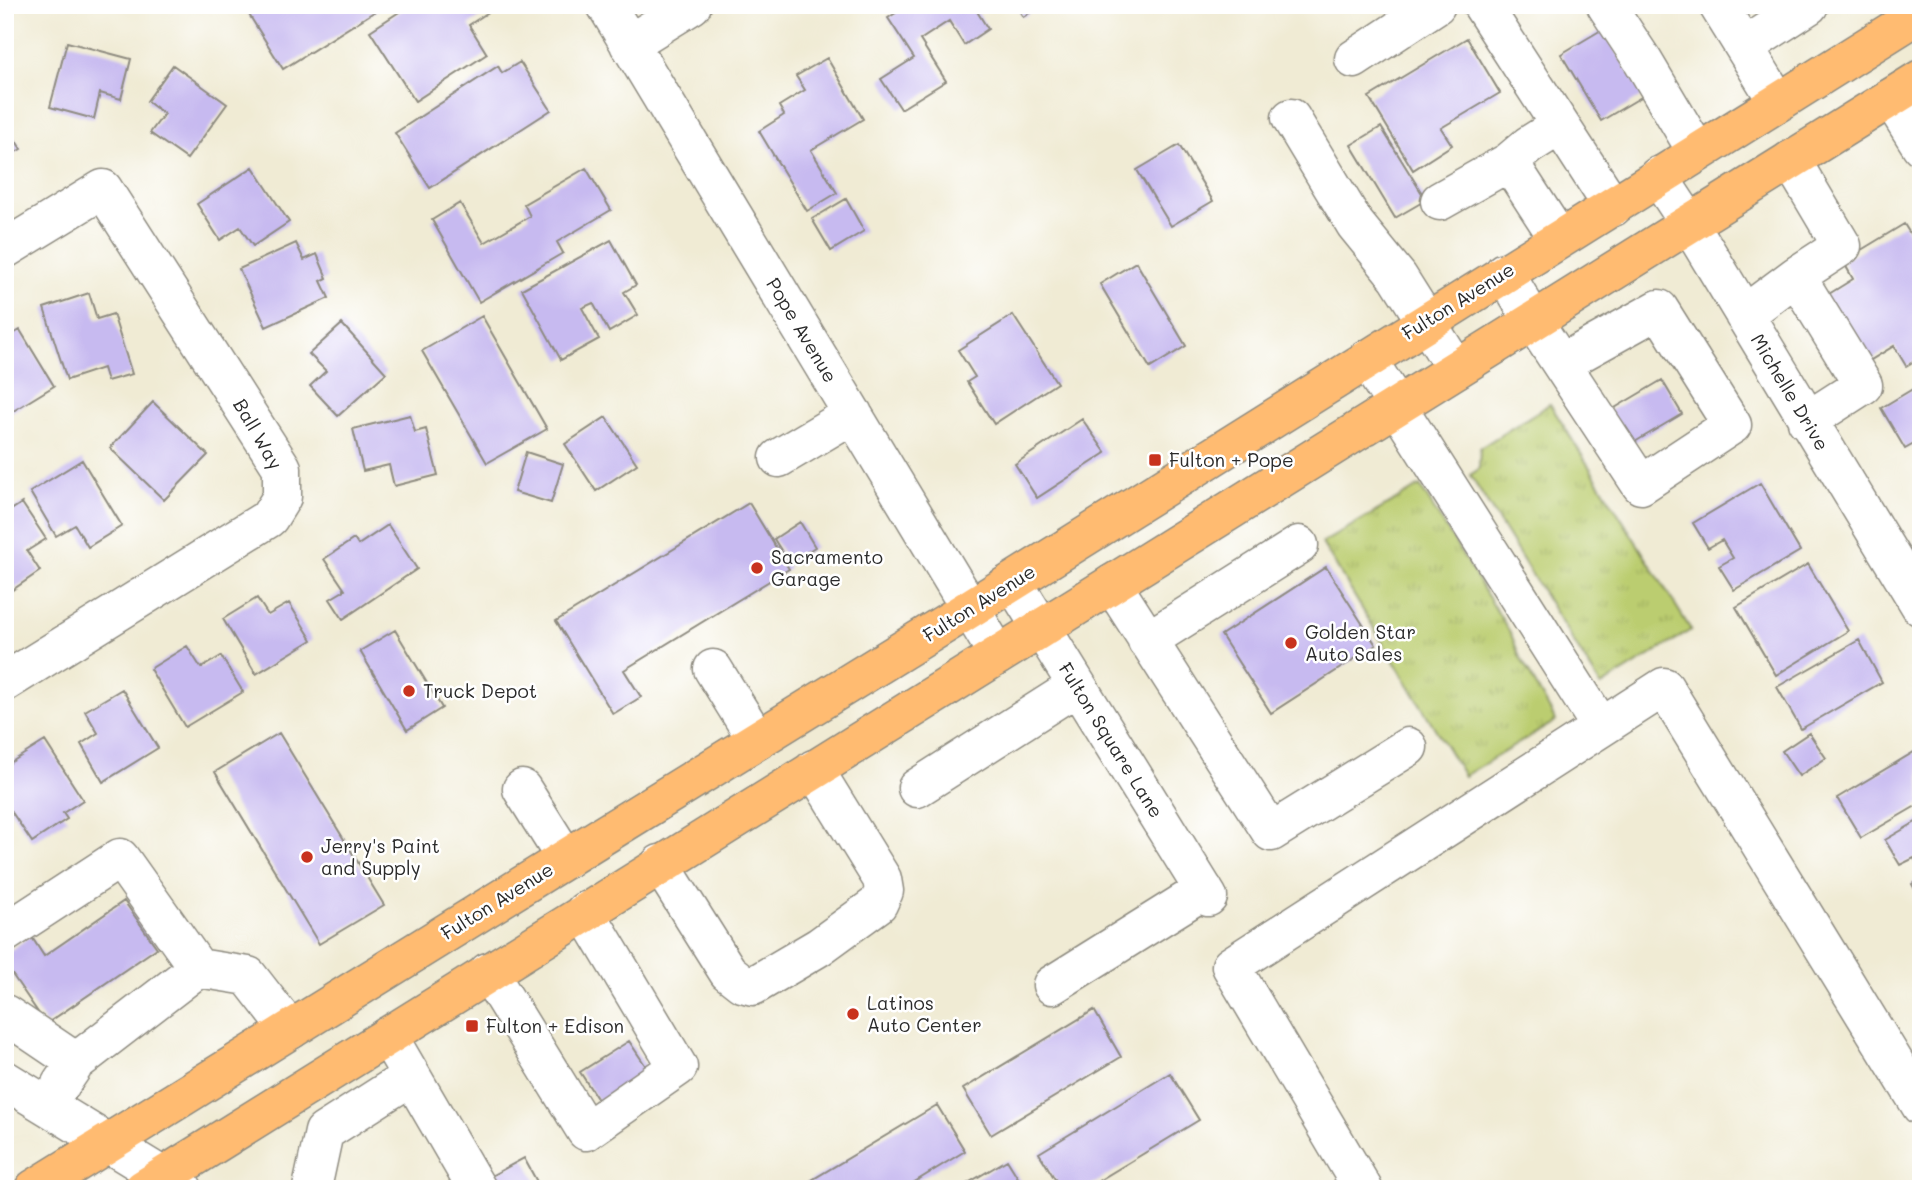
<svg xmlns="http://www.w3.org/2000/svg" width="1926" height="1194" font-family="Mali,sans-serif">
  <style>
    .grass { fill: url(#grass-tufts); stroke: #737c4e; stroke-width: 2 }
    .building { fill: #c7baf0 }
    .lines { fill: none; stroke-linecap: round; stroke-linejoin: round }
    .minor-casing { stroke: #8e8b80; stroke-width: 41 }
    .major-casing { stroke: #8e8b80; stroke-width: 41 }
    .minor { stroke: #fff; stroke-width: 38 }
    .major { stroke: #ffbb71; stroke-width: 38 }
    .poi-dot { fill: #c8321e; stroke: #fff; stroke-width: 2.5 }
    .labels { text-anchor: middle; stroke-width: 5; stroke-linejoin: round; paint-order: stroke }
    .street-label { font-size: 19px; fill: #2b2b2b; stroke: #fff }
    .poi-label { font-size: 19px; fill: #2b2b2b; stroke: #fff; text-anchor: start }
  </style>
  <defs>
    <pattern id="grass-tufts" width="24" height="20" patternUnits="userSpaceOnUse" patternTransform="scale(1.75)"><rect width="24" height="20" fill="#bbcd70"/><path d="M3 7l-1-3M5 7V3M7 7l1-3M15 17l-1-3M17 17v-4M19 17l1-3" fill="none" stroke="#a1b061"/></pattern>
  </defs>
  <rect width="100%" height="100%" fill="#fff"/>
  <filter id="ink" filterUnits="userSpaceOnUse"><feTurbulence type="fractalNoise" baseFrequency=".0143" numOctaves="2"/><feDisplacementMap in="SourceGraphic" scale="14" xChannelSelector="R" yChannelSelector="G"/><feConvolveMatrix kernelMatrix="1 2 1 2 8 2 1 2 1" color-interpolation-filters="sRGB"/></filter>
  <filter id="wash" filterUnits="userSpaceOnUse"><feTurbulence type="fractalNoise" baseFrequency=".00686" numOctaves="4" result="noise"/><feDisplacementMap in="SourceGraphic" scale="28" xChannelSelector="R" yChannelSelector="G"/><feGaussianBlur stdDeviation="1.57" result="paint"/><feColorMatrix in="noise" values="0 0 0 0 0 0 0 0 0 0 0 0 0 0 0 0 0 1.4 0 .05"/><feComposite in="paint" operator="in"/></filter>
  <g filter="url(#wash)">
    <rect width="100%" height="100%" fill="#f0ebd4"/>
    <path class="grass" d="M1550 404 1691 630 1601 686 1470 475 1479 469 1480 448Z
      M1420 486 1511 634 1519 655 1556 721 1464 776 1322 543Z"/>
    <g id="blocks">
      <path class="building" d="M243 5H385L283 69Z
        M410 5H487L490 11 469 25 487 54 415 101 370 31Z
        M908 5H973L988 29 964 45 949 21 920 40 946 81 901 109 881 79 914 58 888 18Z
        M1016 5H1042L1023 17Z
        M1603 29 1643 96 1601 121 1561 54Z
        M1467 38 1500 93 1441 128 1452 145 1413 170 1369 97Z
        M67 42 131 59 121 99 100 93 94 119 50 107Z
        M827 58 863 119 811 150 837 193 807 211 759 131 784 115 779 106 805 90 796 76Z
        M520 62 551 110 430 188 395 133 498 66 502 73Z
        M173 65 227 104 187 159 150 133 164 114 147 101Z
        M5 124 21 149 5 158Z
        M1381 127 1426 200 1395 218 1351 145Z
        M1179 145 1213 201 1171 226 1137 170Z
        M253 167 289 222 253 246 240 227 220 240 197 204Z
        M586 168 611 210 557 242 563 253 479 302 432 220 460 203 484 243 530 216 524 204Z
        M846 199 864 231 831 251 812 219Z
        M1904 224 1921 251V357L1906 366 1894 346 1856 369 1816 302 1853 279 1843 261Z
        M611 240 636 285 624 292 638 315 609 332 593 303 582 308 599 339 561 360 522 289Z
        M296 243 304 260 317 254 327 278 321 281 329 298 266 327 239 269Z
        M1136 262 1186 346 1150 368 1100 284Z
        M89 293 97 319 113 314 132 374 107 381 103 368 67 380 44 308Z
        M1013 315 1057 383 994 424 967 382 975 377 958 350Z
        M482 316 547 429 487 463 422 351Z
        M342 324 386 373 338 416 310 386 326 371 309 354Z
        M20 330 54 386 5 416V339Z
        M1662 380 1682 414 1628 446 1608 412Z
        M1921 384V440L1905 449 1881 408Z
        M153 402 208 455 164 500 110 448Z
        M410 415 415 432 426 429 438 475 394 486 389 465 363 471 353 429Z
        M606 417 637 464 596 491 565 444Z
        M1082 419 1106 453 1037 498 1015 464Z
        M526 452 563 464 551 503 514 492Z
        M82 460 122 526 88 547 75 525 56 536 30 492Z
        M1760 483 1800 551 1734 590 1719 566 1733 558 1722 540 1708 548 1693 523Z
        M22 503 46 539 27 551 40 571 5 595V514Z
        M749 503 789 569 624 670 641 697 613 714 556 621Z
        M800 522 815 547 789 563 774 539Z
        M388 525 417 569 343 619 330 599 345 590 324 559 354 539 358 545Z
        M1808 564 1848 631 1776 675 1736 607Z
        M1326 567 1376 645 1271 713 1221 635Z
        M257 598 268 615 289 603 312 640 256 674 223 619Z
        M395 630 442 708 407 730 360 651Z
        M1859 640 1882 682 1801 729 1777 687Z
        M187 646 201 668 221 656 243 692 185 727 150 669Z
        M122 689 158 748 103 782 81 744 98 733 85 711Z
        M279 733 384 905 319 944 215 772Z
        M1809 733 1826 758 1799 776 1782 751Z
        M45 741 83 800 63 813 67 819 32 842 5 802V766Z
        M1919 749 1921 803 1861 838 1837 798Z
        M1921 819V870L1914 858 1900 865 1885 840Z
        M1921 878V900L1912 884Z
        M124 901 157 948 46 1024 5 964V954L31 936 44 956Z
        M1094 1010 1121 1057 991 1135 963 1089Z
        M629 1041 651 1074 602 1106 580 1072Z
        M1170 1073 1199 1120 1085 1189H1061L1039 1153Z
        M937 1105 965 1151 903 1189H810L807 1183Z
        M524 1158 541 1189H497L491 1176Z
        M1007 1160 1025 1189H958Z"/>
    </g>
  </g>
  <g filter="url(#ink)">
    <use href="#blocks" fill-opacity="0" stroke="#8e8b80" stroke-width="2"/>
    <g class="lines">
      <g class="minor-casing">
        <path id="minor" d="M606 5 998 655
          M1482 5 1613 207
          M1606 5 1643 61 1697 152
          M1718 5 1778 102
          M629 44 692 5
          M1744 47 1809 5
          M1354 59 1436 5
          M1891 98 1921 146
          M1291 118 1355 224 1398 277 1456 369
          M1559 126 1529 145 1509 162 1559 239
          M1791 160 1842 246 1796 276 1863 385 1807 421
          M1658 176 1689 223 1921 607
          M1440 201 1509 162
          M5 249 103 189 282 468V497L269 518 5 682
          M1504 272 1533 321 1641 485 1732 425 1659 309 1562 363
          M1744 315 1796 276
          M1367 359 1601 727
          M779 458 853 414
          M1013 582 1208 897
          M1112 584 1271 832 1408 747
          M1147 641 1299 545
          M713 669 757 740
          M917 788 1077 686
          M522 789 566 859
          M660 864 728 972 742 983 753 986 819 947 878 904 884 891 882 879 814 769
          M5 933 120 858 198 968
          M488 972 586 1131 678 1067 585 911
          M1052 985 1204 890
          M5 1014 76 1062 61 1084
          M388 1036 477 1189
          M76 1062 198 968 248 976 290 1030
          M5 1080 183 1189
          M314 1189 312 1188 324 1132 410 1077
          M1363 1189 1231 966 1664 687 1921 1106"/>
      </g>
      <g class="major-casing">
        <path id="major" d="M34 1189C346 992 661 801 974 606 1290 409 1604 209 1921 13
          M143 1189 1921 79"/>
      </g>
      <use href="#minor" class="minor"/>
      <use href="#major" class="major"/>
    </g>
  </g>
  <g class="poi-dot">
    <rect x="1148" y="453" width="14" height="14" rx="3.5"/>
    <circle cx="757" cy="568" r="7"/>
    <circle cx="1291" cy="643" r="7"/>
    <circle cx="409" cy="691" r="7"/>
    <circle cx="307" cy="857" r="7"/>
    <circle cx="853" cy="1014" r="7"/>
    <rect x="465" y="1019" width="14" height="14" rx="3.5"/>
  </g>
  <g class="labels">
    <g class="street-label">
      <text transform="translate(1458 301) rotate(-32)" y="7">Fulton Avenue</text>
      <text transform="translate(802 330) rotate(59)" y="7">Pope Avenue</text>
      <text transform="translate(1790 392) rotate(59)" y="7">Michelle Drive</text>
      <text transform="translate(258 434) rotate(60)" y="7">Ball Way</text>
      <text transform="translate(979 603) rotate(-32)" y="7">Fulton Avenue</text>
      <text transform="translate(1111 740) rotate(58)" y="7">Fulton Square Lane</text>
      <text transform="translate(497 901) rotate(-32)" y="7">Fulton Avenue</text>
    </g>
    <g class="poi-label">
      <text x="1169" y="467">Fulton + Pope</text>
      <text x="771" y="564">Sacramento<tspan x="771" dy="22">Garage</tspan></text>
      <text x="1305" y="639">Golden Star<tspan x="1305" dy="22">Auto Sales</tspan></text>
      <text x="423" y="698">Truck Depot</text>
      <text x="321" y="853">Jerry's Paint<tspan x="321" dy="22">and Supply</tspan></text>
      <text x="867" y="1010">Latinos<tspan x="867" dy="22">Auto Center</tspan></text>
      <text x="486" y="1033">Fulton + Edison</text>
    </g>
  </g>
  <rect width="1926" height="1194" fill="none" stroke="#fff" stroke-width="28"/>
</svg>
